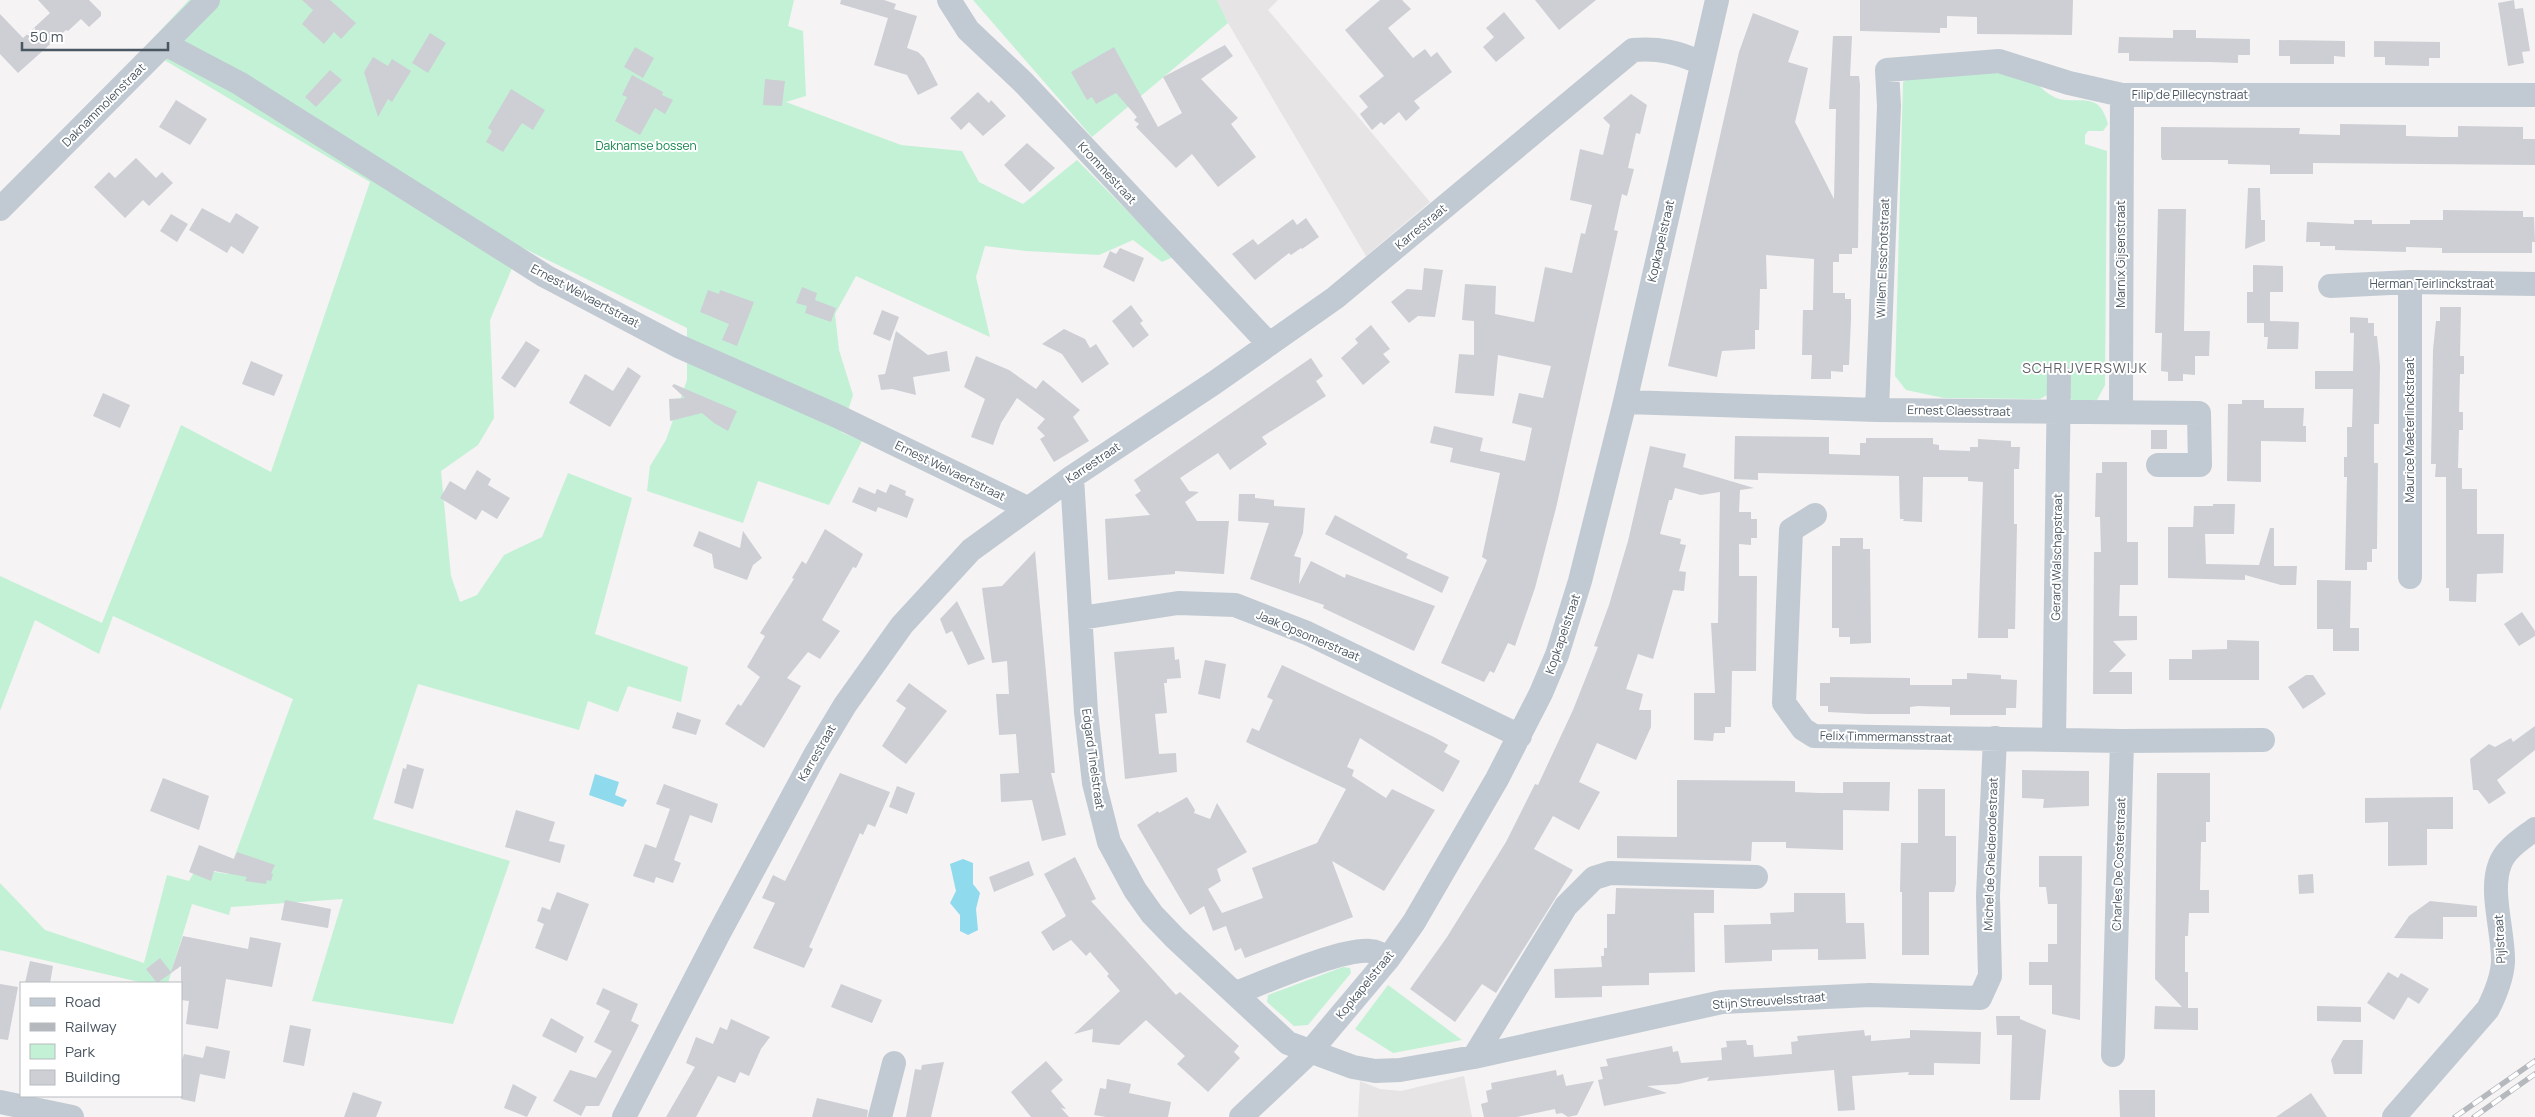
<svg xmlns="http://www.w3.org/2000/svg" width="2535" height="1117" font-family="Manrope,sans-serif">
  <style>
    .education { fill: #e6e4e5 }
    .green { fill: #c3f1d5 }
    .water { fill: #90daee }
    .building { fill: #cdcfd5 }
    .lines { fill: none; stroke-linecap: round; stroke-linejoin: round }
    .minor { stroke: #c1cad2; stroke-width: 24 }
    .rail-casing { stroke: #b5b8bd; stroke-width: 5.5 }
    .rail { stroke: #fff; stroke-width: 4; stroke-dasharray: 11; stroke-linecap: butt }
    .labels { text-anchor: middle; stroke-width: 4; stroke-linejoin: round; paint-order: stroke }
    .street-label { font-size: 12px; fill: #4a5661; stroke: #fff }
    .park-label { font-size: 12px; fill: #17864f; stroke: #fff }
    .neighbourhood-label { font-size: 14px; letter-spacing: 1px; fill: #5f6368; stroke: #fff }
  </style>
  <rect width="100%" height="100%" fill="#f5f3f3"/>
  <path class="education" d="M1217 0H1278L1268 10 1430 202 1366 256 1228 23Z
    M1464 1076 1472 1117H1358L1360 1081 1380 1089 1401 1091Z"/>
  <path class="green" d="M189 0H794L788 26 803 31 806 96 786 102 901 145 962 151 979 182 1023 204 1077 160 1173 257 1162 262 1133 240 1099 255 1026 251 985 246 976 277 990 337 856 276 835 314 839 350 853 395 841 432 862 441 829 505 758 481 743 523 647 491 650 466 666 440 687 380V328L521 247 490 320 494 418 478 445 441 471 451 576 460 602 477 595 504 555 542 537 568 473 632 498 595 634 688 667 681 702 628 686 618 712 588 701 579 730 418 684 373 819 510 861 453 1024 312 1001 343 899 231 907 229 915 192 904 168 983H144L0 950V883L45 930 144 963 167 875 189 881 196 869 228 874 293 699 113 616 99 654 35 620 0 711V576L102 623 181 425 271 472 370 182 144 48Z
    M973 0H1217L1228 23 1092 137Z
    M2004 71 2030 75C2038 86 2051 99 2065 100 2089 101 2100 96 2108 124L2103 131H2088L2085 135V144L2107 151 2105 385 2097 400 2077 401 2049 394 2040 399 1944 398 1906 390 1895 376 1903 82 1919 74Z
    M1343 967 1350 968 1351 973 1308 1025 1294 1026 1267 1002 1268 995Z
    M1388 985 1462 1040 1393 1053 1355 1029Z"/>
  <path class="water" d="M595 774 619 782 615 795 627 800 623 807 589 795Z
    M963 859 973 863V884L980 893 976 909 978 930 968 935 960 931V915L950 903 956 891 950 864Z"/>
  <path class="building" d="M38 0H89L101 12V16L89 27 81 19 68 31 66 30 18 73 0 54V14L23 38 50 13Z
    M302 0H330L356 23 341 39 334 32 324 44 302 24 313 10Z
    M841 0H884L896 4 894 9 917 16 907 48 918 52 924 58 938 85 918 95 907 75 874 65 888 18 840 4Z
    M1380 0H1402L1411 9 1388 28 1413 58 1425 49 1431 57 1437 52 1452 72 1414 101 1420 108 1406 121 1399 112 1384 125 1381 122 1372 130 1360 114 1368 107 1359 96 1384 76 1345 30Z
    M1535 0H1596L1559 30Z
    M1860 0H2073L2072 35 1977 34V17L1947 16V28H1940V33L1860 31Z
    M2514 0 2515 9 2523 8 2530 51 2522 52 2524 63 2508 66 2498 3Z
    M1504 12 1525 38 1496 62 1483 47 1494 37 1486 28Z
    M1753 13 1799 31 1788 62 1808 68 1795 122 1834 199 1836 109H1829L1833 36H1852L1850 76H1859L1860 85 1858 248H1852V254H1839V262H1833V293H1845V299H1851V319L1849 365H1843V372L1831 371V379H1811L1812 355H1802L1803 310H1813L1814 259 1766 255 1767 289H1760L1759 330H1755V349L1722 351 1717 377 1668 366 1739 52Z
    M2173 30H2196V38L2250 39V55H2238V63L2210 62 2129 61V53H2118L2119 37 2173 38Z
    M430 33 446 43 428 73 412 63Z
    M2279 40 2345 41V57L2334 56V64H2290V56H2279Z
    M2374 41 2440 42V58H2429V66L2385 65V57H2374Z
    M1225 45 1233 56 1201 79 1238 118 1231 124 1256 157 1218 187 1192 154 1176 168 1136 127 1139 124 1134 120 1137 117 1116 93 1096 104 1092 97 1087 100 1071 72 1114 47 1158 127 1182 113 1163 77Z
    M635 47 654 58 643 78 624 67Z
    M373 57 388 66 392 59 411 71 392 102 388 99 378 117 364 72Z
    M330 70 342 80 316 107 305 97Z
    M632 75 663 92 662 95 673 100 665 114 655 108 640 135 615 121 627 97 622 95Z
    M765 79 785 81 782 106 763 105Z
    M511 89 545 110 533 130 522 123 503 152 486 142 492 131 488 128Z
    M978 92 989 103 991 100 1006 116 983 136 969 122 961 130 950 118Z
    M1631 94 1647 105 1640 134 1636 133 1628 168 1634 169 1627 196 1622 194 1614 230 1618 231 1556 508 1535 588 1515 646 1508 643 1494 673 1490 671 1484 682 1441 663 1487 560 1482 557 1500 473 1450 462 1453 448 1430 443 1434 426 1483 438 1480 451 1525 461 1532 428 1512 423 1519 393 1543 398 1551 366 1498 355 1494 396 1455 393 1459 354 1474 355V321L1462 320 1465 284 1496 286 1495 314 1534 322 1545 267 1572 273 1581 233 1585 234 1592 205 1570 200 1580 149 1603 155 1610 125 1603 118Z
    M176 100 207 119 190 145 159 127Z
    M2340 124 2406 125V136L2443 137H2458V126L2523 127V139H2535V165L2313 163V174H2270V165L2228 164V160H2162L2161 157V127L2300 128 2299 134 2340 135Z
    M1027 143 1055 168 1030 192 1004 165Z
    M136 158 156 178 162 172 173 183 149 206 143 200 125 218 94 187 109 172 115 178Z
    M2248 188H2260L2261 220H2265V241L2245 249Z
    M202 208 230 223 236 213 259 227 243 254 231 246 227 253 189 230Z
    M2158 209H2186L2184 331H2210L2209 356H2195V375L2183 374V381H2168V372L2161 371 2162 333H2155Z
    M2443 210 2523 211V217H2534L2535 242H2532V253H2442V248L2406 247V252L2335 250V246H2320V242H2306L2307 222 2354 224V220H2372V224H2410V220H2443Z
    M171 214 188 224 177 242 160 231Z
    M1306 218 1319 237 1302 249 1301 248 1291 255 1289 253 1255 280 1232 254 1253 239 1258 245 1293 219 1297 225Z
    M1120 248 1144 258 1134 282 1103 267 1110 251 1116 254Z
    M2253 265 2283 266V292H2270V321L2299 322 2298 349H2267L2268 337H2264V323H2247V292H2253Z
    M1424 268 1443 270 1435 317 1418 316 1409 323 1391 302 1407 289 1422 290Z
    M802 287 817 293 815 300 836 308 831 322 805 313 807 306 796 303Z
    M708 290 719 294 720 290 754 302 737 346 722 340 729 324 700 312Z
    M1131 305 1143 321 1140 323 1149 335 1133 348 1112 321Z
    M2440 307H2461L2460 356H2464V374H2460L2459 412H2463V430H2459L2458 468H2462V489H2477V534H2504L2503 573 2477 574 2476 602 2449 601V588H2446V477H2435L2436 464H2431L2433 350 2436 321H2440Z
    M882 310 899 317 890 341 873 334Z
    M2350 317 2368 318V323H2374V336H2377L2380 366 2379 424H2374V463H2378L2377 549H2372V562H2367V570H2345L2347 477H2344V457H2347V427H2352L2353 389H2315V371H2353L2354 333H2350Z
    M1371 325 1390 349 1383 354 1390 362 1363 385 1341 358 1358 343 1355 339Z
    M1064 329 1085 339 1090 348 1096 344 1109 364 1082 383 1062 354 1042 344Z
    M896 331 928 355 947 351 950 371 913 377 916 395 892 389 881 390 878 375 885 374Z
    M526 341 540 350 515 388 501 378Z
    M976 356 1009 370 1036 389 1043 380 1080 410 1073 417 1089 441 1054 462 1040 439 1045 436 1037 428 1045 419 1017 398 1001 423 993 445 971 437 985 399 964 387Z
    M1311 358 1323 376 1316 381 1326 396 1262 437 1267 444 1230 470 1218 453 1180 478 1189 491 1199 492 1185 502 1197 521H1229L1224 574 1175 571V574L1108 580 1105 519 1150 515 1135 495 1141 491 1134 480Z
    M251 361 283 375 274 396 242 384Z
    M628 367 641 376 610 427 569 403 585 374 613 391Z
    M674 384 737 411 728 431 714 423 702 413 670 421 669 399 685 398 672 386Z
    M103 393 130 405 120 428 93 416Z
    M2242 400H2264V408H2304L2303 426H2306V442L2261 441V482L2227 481 2228 404H2242Z
    M2151 430H2167V449H2151Z
    M1735 436 1829 437V454L1860 455V443H1866V438H1933V444L1939 445V450L1970 451V447H1978V439L2011 441V447H2020L2019 469H2014V524H2017L2015 629H2008V638H1978L1983 482 1968 481V477H1923L1922 522 1903 521 1904 519H1900L1899 476 1758 473V480L1734 479Z
    M1650 446 1686 454 1683 467 1754 488 1740 490 1739 512H1751V519H1757V538H1751V545L1739 544V576H1757L1756 671H1732L1731 727H1725V733H1714L1713 741 1694 740V693H1715L1711 623H1718L1720 492 1701 495 1675 488 1672 500H1669L1660 534 1681 539 1680 544 1686 545 1679 571 1686 572 1684 591 1673 590 1653 659 1638 654 1626 689 1643 694 1639 710H1651V727L1636 760 1597 743 1579 782 1600 792 1579 830 1553 816 1534 849 1573 870 1496 993 1482 984 1455 1022 1410 989 1447 937 1506 842 1535 784 1538 785 1573 710 1598 647 1594 646 1609 605 1628 541Z
    M2102 462H2127V542H2138V585H2120L2119 616H2137V640L2113 641 2126 655 2109 672H2132V694H2093L2094 552H2101L2100 517H2095L2096 473H2102Z
    M477 470 491 479 488 485 510 498 497 519 482 510 476 520 440 498 450 481 465 490Z
    M890 484 906 491 905 495 914 499 907 518 878 507 876 512 852 502 859 487 875 494 877 489 886 493Z
    M1239 494H1255V498L1274 500V506L1305 508 1303 533 1294 556 1301 558 1299 584 1311 561 1345 578 1346 574 1435 606 1414 651 1323 608 1324 605 1250 579 1269 523 1238 521Z
    M2213 504H2235L2234 534H2205L2206 564 2259 565 2270 528H2274V566H2297L2296 585H2281L2245 575V580L2168 578V527H2193L2194 506H2213Z
    M1335 515 1408 554 1406 558 1449 577 1442 593 1325 534Z
    M825 529 863 554 856 568 853 567 822 620 840 631 820 659 808 652 787 678 801 686 764 748 725 724 738 704 741 706 760 677 747 667 765 636 760 633 794 579 792 578 802 561 806 564Z
    M699 531 740 548 743 531 762 558 753 565 747 580 714 568 712 554 693 546Z
    M1840 538H1863V549H1870L1871 643 1850 644V637H1839V628H1832V546H1840Z
    M1035 551 1055 773H1051L1066 835 1042 841 1032 800 1001 802 1000 774 1019 773 1016 734 999 735 996 694H1009L1007 661 992 663 982 588 1002 586Z
    M2317 580 2351 581 2350 628H2359V651H2333V629H2317Z
    M957 601 985 659 968 665 952 631 946 634 940 619Z
    M2522 612 2535 631V636L2519 646 2504 624Z
    M2227 640 2259 641V680H2169V659H2192V650L2227 649Z
    M1174 647 1175 660 1179 659 1181 678 1167 679V683H1164L1167 713 1155 714 1159 754 1176 753 1177 772 1125 779 1114 652Z
    M1205 660 1226 664 1220 699 1198 694Z
    M1282 665 1434 737 1448 745 1444 752 1460 761 1443 792 1360 738 1347 767 1354 770 1352 776 1386 798 1392 789 1435 810 1384 891 1332 861 1353 917 1245 958 1241 948 1235 951 1226 926 1213 931 1204 906 1190 915 1137 825 1158 811 1159 813 1187 797 1195 810 1194 813 1210 819 1217 803 1247 852 1217 869 1221 881 1208 889 1222 913 1263 898 1252 868 1317 843 1346 789 1246 742 1252 728 1259 731 1273 700 1267 697Z
    M1967 673 2001 675V679L2017 680 2016 708H2006V715H1950V707L1918 706 1910 707V714H1868L1828 712V706H1820V683H1830V677L1910 678V685H1952V679H1967Z
    M2306 675H2313L2326 694 2303 709 2288 687Z
    M909 683 947 711 906 764 882 746 906 708 896 701Z
    M677 712 701 720 696 735 672 728Z
    M2535 726V750L2497 780 2506 793 2489 804 2478 790H2473L2470 759 2489 744 2495 747 2511 738 2513 742Z
    M407 764 424 769 413 809 394 803 403 768 406 769Z
    M2022 770 2089 771V806L2043 808 2044 799 2022 798Z
    M840 773 890 792 875 827 868 824 863 835 860 833 811 943 809 947 813 949 804 968 753 948 775 903 762 898 773 875 785 881Z
    M2157 773H2210V822H2206V842H2201L2200 890H2209V913H2189L2188 936H2185V972H2188V1008H2198V1030L2154 1029 2155 1006 2182 1007 2155 979Z
    M163 778 209 796 199 830 150 811Z
    M1677 780 1795 781V792L1819 793H1843V782H1890L1889 811 1843 810V850L1786 848V842H1752L1751 861 1617 858V836L1677 837Z
    M664 784 718 804 712 823 690 815 674 860 681 863 673 883 656 877 654 883 633 876 645 844 656 848 670 809 656 804Z
    M897 786 915 793 907 814 889 807Z
    M1918 789H1945V836H1956V884L1954 892H1929V955H1902V892H1900L1901 843H1918Z
    M2453 797V829H2427V865L2388 866V822L2365 823V798Z
    M516 810 555 822 549 841 565 845 560 863 505 847Z
    M199 845 234 859 237 852 275 865 271 873 273 874 271 881 267 880 266 884 245 881 247 877 214 871 211 881 189 872Z
    M2039 856H2082L2080 1020 2052 1014V985H2029V962H2048V944H2057V904H2048L2046 887H2039Z
    M1075 857 1096 899 1091 901 1176 995 1180 992 1239 1046 1234 1052 1240 1058 1208 1092 1177 1064 1185 1056 1146 1020 1119 1045 1092 1042 1093 1029 1074 1034 1120 991 1107 976 1109 974 1090 952 1086 956 1071 940 1053 951 1041 932 1066 916 1044 874Z
    M1029 861 1034 875 994 892 989 877Z
    M2313 874 2314 893 2299 894 2298 875Z
    M1616 888 1714 890V913H1694L1695 972 1649 973V985L1602 986V997L1555 998 1554 969 1602 967 1601 956H1604V948H1607V914H1615Z
    M557 892 589 904 567 961 535 948 544 924 537 921 542 907 550 910Z
    M1794 893H1845L1846 923H1864L1866 959 1818 960V949L1772 950V961L1725 963 1724 925 1771 924 1770 913 1794 912Z
    M285 900 331 909 328 928 281 920Z
    M2430 901 2477 906V917H2443V939L2394 938 2409 916Z
    M183 936 248 949 250 937 281 943 272 987 226 979 218 1029 186 1024 189 1001 181 1000V966L157 983 146 969 160 958 171 972Z
    M30 961 53 966 50 983H25Z
    M2388 972 2398 978 2401 973 2429 989 2419 1004 2408 997 2394 1020 2367 1003Z
    M0 984 18 987 8 1040 0 1039Z
    M841 984 882 1000 872 1023 831 1007Z
    M603 988 638 1004 631 1021 639 1025 599 1106H586L581 1116 553 1101 570 1070 596 1078 612 1051 594 1042 610 1011 596 1004Z
    M2317 1006 2361 1007V1022L2317 1021Z
    M1996 1016H2020V1019L2046 1030 2040 1100H2010L2012 1035H1997Z
    M551 1018 584 1037 576 1053 542 1036Z
    M731 1019 770 1037 761 1049 749 1076 740 1072 735 1083 718 1076 696 1117H666L695 1067 686 1063 696 1037 713 1044 720 1027 727 1030Z
    M290 1025 311 1029 304 1066 283 1062Z
    M1864 1030 1865 1036 1871 1035V1041L1910 1038V1030L1981 1032 1980 1064 1934 1063V1075H1908L1909 1072 1852 1076 1855 1110 1838 1111 1834 1070 1707 1081 1709 1077 1678 1084 1647 1086 1667 1093 1604 1106 1598 1080 1603 1079 1600 1067 1608 1066 1606 1059 1672 1046 1673 1052 1678 1051 1681 1063 1722 1060 1721 1048 1727 1047 1726 1041 1746 1040 1747 1045H1753L1754 1057 1792 1054 1791 1042 1798 1041 1797 1036Z
    M2343 1040H2363L2362 1074H2334L2331 1060Z
    M206 1046 230 1051 225 1079 200 1074 195 1102 181 1099V1063L184 1054 203 1058Z
    M1046 1061 1063 1080 1051 1091 1066 1109 1061 1108 1069 1117H1031L1011 1092Z
    M944 1062 931 1117H906L915 1069 921 1070 922 1065Z
    M1556 1070 1557 1076 1563 1074 1566 1086 1594 1081 1577 1115 1568 1117 1562 1113 1556 1114 1555 1109 1517 1117H1484L1481 1104 1488 1102 1486 1091 1492 1089 1491 1083Z
    M1107 1079 1131 1084 1129 1093 1171 1102 1168 1117H1106L1094 1115 1100 1088 1106 1089Z
    M513 1084 537 1097 527 1117 504 1108Z
    M2119 1090H2155V1117H2120Z
    M353 1092 382 1102 376 1117H344Z
    M2311 1093 2327 1117H2276Z
    M817 1098 868 1110 867 1117H812Z"/>
  <g class="lines">
    <path class="minor" d="M949 0 968 30 1023 82 1268 343
      M165 44 239 83 545 276 678 346 837 416 1027 508
      M0 209 208 0
      M2410 282V577
      M2330 286 2410 282 2535 284
      M1625 402 1877 410 2199 413 2200 465H2158
      M1877 410 1889 106 1887 70 1999 61 2069 83 2122 95H2535
      M2121 412 2122 95
      M1072 477 1086 712 1094 783 1109 842 1135 890 1152 914 1175 938 1288 1043 1353 1067 1375 1071 1400 1070 1474 1057 1722 1002 1870 995 1980 998 1990 976 1988 896 1995 738
      M1815 515 1791 530 1784 703 1803 729 1814 736 2122 741 2113 1055
      M1081 618 1178 603 1235 605 1307 633 1520 736
      M2054 739 2059 375
      M2122 741 2263 740
      M1236 993C1265 982 1342 948 1370 951 1377 951 1382 955 1388 959
      M1474 1057 1566 906 1594 878 1610 873 1756 877
      M0 1102 72 1117
      M624 1117 718 935 815 755 845 705 902 625 971 550 1072 477 1214 383 1335 298 1633 50C1659 48 1678 52 1701 63
      M880 1117 894 1063
      M1241 1117 1309 1053 1388 959 1414 922 1497 779 1541 693 1557 655 1580 581 1625 402 1717 0
      M2394 1117 2488 1009C2495 995 2502 979 2503 962 2504 933 2489 891 2500 864 2505 849 2523 838 2535 829"/>
    <g class="rail-casing">
      <path id="rail" d="M2455 1117 2535 1061
        M2474 1117 2535 1074"/>
    </g>
    <use href="#rail" class="rail"/>
  </g>
  <g class="labels">
    <g class="street-label">
      <text x="2190" y="99">Filip de Pillecynstraat</text>
      <text transform="translate(104 105) rotate(-45)" y="4">Daknammolenstraat</text>
      <text transform="translate(1107 173) rotate(47)" y="4">Krommestraat</text>
      <text transform="translate(1421 227) rotate(-40)" y="4">Karrestraat</text>
      <text transform="translate(1661 241) rotate(-77)" y="4">Kopkapelstraat</text>
      <text transform="translate(2121 254) rotate(-90)" y="4">Marnix Gijsenstraat</text>
      <text transform="translate(1883 258) rotate(-88)" y="4">Willem Elsschotstraat</text>
      <text x="2432" y="288">Herman Teirlinckstraat</text>
      <text transform="translate(585 296) rotate(28)" y="4">Ernest Welvaertstraat</text>
      <text transform="translate(1959 411) rotate(1)" y="4">Ernest Claesstraat</text>
      <text transform="translate(2410 430) rotate(-90)" y="4">Maurice Maeterlinckstraat</text>
      <text transform="translate(1093 463) rotate(-34)" y="4">Karrestraat</text>
      <text transform="translate(950 471) rotate(26)" y="4">Ernest Welvaertstraat</text>
      <text transform="translate(2057 557) rotate(-89)" y="4">Gerard Walschapstraat</text>
      <text transform="translate(1563 634) rotate(-71)" y="4">Kopkapelstraat</text>
      <text transform="translate(1308 636) rotate(23)" y="4">Jaak Opsomerstraat</text>
      <text transform="translate(1886 737) rotate(1)" y="4">Felix Timmermansstraat</text>
      <text transform="translate(817 753) rotate(-60)" y="4">Karrestraat</text>
      <text transform="translate(1093 759) rotate(82)" y="4">Edgard Tinelstraat</text>
      <text transform="translate(1991 854) rotate(-88)" y="4">Michel de Ghelderodestraat</text>
      <text transform="translate(2119 864) rotate(-88)" y="4">Charles De Costerstraat</text>
      <text transform="translate(2500 939) rotate(-93)" y="4">Pijlstraat</text>
      <text transform="translate(1365 985) rotate(-51)" y="4">Kopkapelstraat</text>
      <text transform="translate(1769 1001) rotate(-4)" y="4">Stijn Streuvelsstraat</text>
    </g>
    <g class="park-label">
      <text x="646" y="150">Daknamse bossen</text>
    </g>
    <g class="neighbourhood-label">
      <text x="2085" y="373">SCHRIJVERSWIJK</text>
    </g>
  </g>
  <rect x="20" y="982" width="162" height="115" fill="#ffffff" stroke="#b7bbc0"/>
  <rect x="30" y="998" width="25" height="8" fill="#c1cad2" stroke="#b7bbc0"/>
  <text x="65" y="1007" font-size="15" fill="#4a5661">Road</text>
  <rect x="30" y="1023" width="25" height="8" fill="#b5b8bd" stroke="#b7bbc0"/>
  <text x="65" y="1032" font-size="15" fill="#4a5661">Railway</text>
  <rect x="30" y="1044" width="25" height="15" fill="#c3f1d5" stroke="#b7bbc0"/>
  <text x="65" y="1057" font-size="15" fill="#4a5661">Park</text>
  <rect x="30" y="1070" width="25" height="15" fill="#cdcfd5" stroke="#b7bbc0"/>
  <text x="65" y="1082" font-size="15" fill="#4a5661">Building</text>
  <path d="M22 42v8h146v-8" fill="none" stroke="#4a5661" stroke-width="2.5"/>
  <text x="30" y="42" font-size="15" fill="#4a5661" stroke="#ffffff" stroke-width="4" paint-order="stroke">50 m</text>
</svg>
